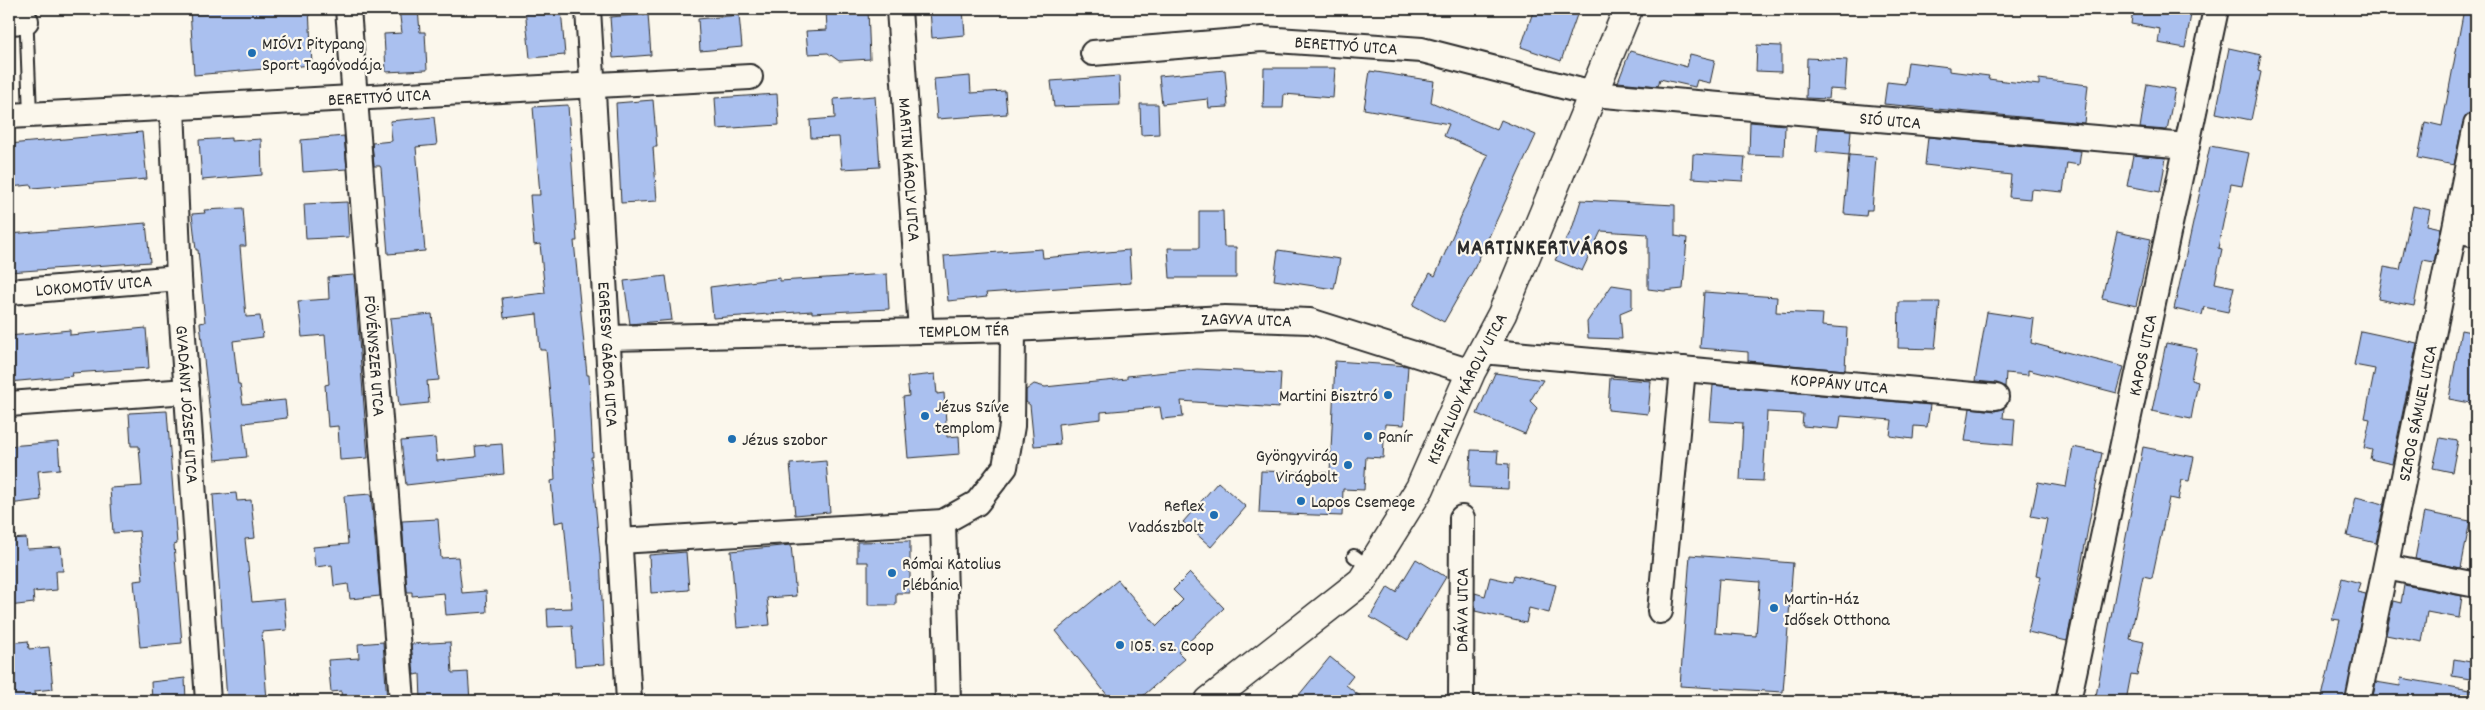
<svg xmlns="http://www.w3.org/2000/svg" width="2485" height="710" font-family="Dekko,sans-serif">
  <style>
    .green { fill: #c7da8f; stroke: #79825d }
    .building { fill: #aac0ef; stroke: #2b2b2b; fill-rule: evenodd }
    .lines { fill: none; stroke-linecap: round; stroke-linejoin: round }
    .service-casing { stroke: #2b2b2b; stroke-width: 16 }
    .minor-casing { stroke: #2b2b2b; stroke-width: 28 }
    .secondary-casing { stroke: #2b2b2b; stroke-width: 31 }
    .service { stroke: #fbf7ec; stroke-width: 12 }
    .minor { stroke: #fbf7ec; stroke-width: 24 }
    .secondary { stroke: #fbf7ec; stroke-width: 28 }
    .poi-dot { fill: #1f6fb2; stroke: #fbf7ec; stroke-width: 2 }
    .labels { text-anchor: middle; stroke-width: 4.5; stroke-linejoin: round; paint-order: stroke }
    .poi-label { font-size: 18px; fill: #2b2b2b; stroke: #fbf7ec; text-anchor: start }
    .street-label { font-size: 18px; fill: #2b2b2b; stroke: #fbf7ec }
    .district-label { font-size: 22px; font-weight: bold; letter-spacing: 1px; fill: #2b2b2b; stroke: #fbf7ec }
  </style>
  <rect width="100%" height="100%" fill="#fbf7ec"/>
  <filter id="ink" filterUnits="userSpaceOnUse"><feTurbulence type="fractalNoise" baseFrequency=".02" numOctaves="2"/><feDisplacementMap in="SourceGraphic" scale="10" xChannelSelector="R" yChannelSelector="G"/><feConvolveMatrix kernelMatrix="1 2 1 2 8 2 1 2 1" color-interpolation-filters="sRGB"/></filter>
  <g filter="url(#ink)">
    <path class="green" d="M9 34H11L15 98H9Z"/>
    <path class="building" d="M190 9H309L312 65 194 75Z
      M399 9H418L420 32H425L427 70 386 72 384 34 402 33Z
      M525 9H561L565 55 530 58Z
      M826 9H868L870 59 839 61 828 53 808 54 806 31 827 30Z
      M930 9H963L965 35 932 38Z
      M1534 9H1579L1561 61 1521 47Z
      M2133 9H2192L2185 48 2158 43 2160 29 2131 24Z
      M2464 9H2476V85L2470 113 2463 122 2454 165 2418 158 2425 122 2442 126Z
      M648 14 651 55 613 58 610 17Z
      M739 15 742 47 700 51 698 19Z
      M1757 45 1781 46V72L1756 71Z
      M2229 48 2261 55 2258 71 2261 72 2251 120 2216 113Z
      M1630 51 1687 67 1690 54 1715 60 1710 83 1697 80 1695 87 1660 79 1658 86 1618 82Z
      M1807 58 1847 60 1845 90 1829 89 1828 99 1806 98Z
      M1908 62 1949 67V71L1989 76 1988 79 2039 85V79L2088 85 2084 123 1884 104 1887 82 1905 84Z
      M1264 68H1335L1333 98 1284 94 1283 108H1263Z
      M1225 70 1228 107 1209 108 1208 99 1162 104 1159 76Z
      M1370 71 1434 81 1431 102 1497 130 1501 120 1536 135 1474 269 1444 322 1413 305 1430 273 1435 276 1488 155 1444 136 1449 124 1364 109Z
      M970 76 971 93 1005 91 1007 114 937 119 934 79Z
      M1119 76 1120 105 1054 107 1051 81Z
      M2147 84 2175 89 2167 130 2140 128Z
      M777 94 779 125 717 129 715 98Z
      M875 96 880 167 842 169 839 137 811 138 810 120 835 118 834 99Z
      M653 100 657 147H653L657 201 621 203 616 103Z
      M1140 104H1158L1159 134 1141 135Z
      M568 105 577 241H574L587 375H589L593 457H591L600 555 605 664 575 666 572 626 548 627 547 609 572 608 564 521 555 523 551 481 555 480 552 419 546 350H540L537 314 504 318 502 298 545 293 540 244 534 245 530 195H540L533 107Z
      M434 117 437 145 416 147 425 251 388 254 381 168 380 166H374L372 143 392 141 390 121Z
      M1750 122 1785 125 1784 156 1749 155Z
      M1818 128 1851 130 1849 155 1816 152Z
      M142 132 147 179 32 188 31 185 9 187V144Z
      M344 136 347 169 303 172 301 140Z
      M1928 137 2081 151 2079 165 2067 163 2063 192 2031 189 2030 199 2009 197 2011 175 1925 165Z
      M231 138V141L261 139 262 175 202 180 199 140Z
      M2210 146 2249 153 2242 186 2231 184 2218 248 2222 249 2215 283 2234 287 2228 312 2204 307 2202 315 2174 309Z
      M1693 154 1745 157 1743 181 1692 178Z
      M1849 155 1876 157 1872 210H1867L1866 216 1844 214Z
      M2133 155 2166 158 2160 192 2127 186Z
      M1581 200 1675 205V236L1687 238 1683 289 1664 291 1648 289V234L1601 231 1582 271 1555 260 1572 229Z
      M347 202 349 237 306 239 304 204Z
      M2413 206 2430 210 2427 225 2441 228 2434 262 2423 260 2414 306 2378 299 2384 267 2400 270Z
      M243 208 246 246H240L246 317 260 316 263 337 233 341 238 384H240L243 404 285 400 287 418 243 423 247 457 215 460 200 323 205 322 198 250H196L192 214 205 213 204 210Z
      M1199 211H1223L1224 247H1236V278H1170L1168 248H1199Z
      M146 223 150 262 9 272V234Z
      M2117 232 2151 239 2136 306 2102 298Z
      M1042 249 1043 258 1129 250 1131 283 986 293 987 297 948 301 944 256Z
      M1278 250 1340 259 1334 289 1274 280Z
      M887 274 889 309 812 313V311L713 318 710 287 780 278V281Z
      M354 275 368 458 340 460 338 426 328 427 325 385 329 384 325 335 302 337 298 301 329 299 328 277Z
      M666 276 672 320 630 324 624 281Z
      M1612 285 1632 288V308L1620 313 1622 339 1588 338 1587 322Z
      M1704 292 1777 297 1776 312 1823 314 1822 326 1847 328 1845 370 1748 361V352L1700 348Z
      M1899 302H1940L1935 349 1898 348Z
      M1987 312 2034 319 2031 343 2124 367 2117 393 2028 370V375L2006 373 2005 387 1997 383 1975 381Z
      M432 314 439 380 427 381 429 403 399 406 390 318Z
      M146 328 149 368 72 373 73 376 9 382V336L70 330V335Z
      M2461 330 2476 333V404L2449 399Z
      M2361 331 2417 343 2392 464 2370 459 2372 450 2364 448 2370 419 2365 418 2375 369 2354 365Z
      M2166 343 2197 349 2191 380 2198 382 2191 419 2152 411Z
      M1335 361 1408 366 1404 425 1385 424 1383 458 1366 457 1364 490 1343 489 1342 516 1259 513 1261 471 1330 473Z
      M1197 369 1281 373 1279 408 1181 401 1183 417 1162 419 1160 407 1101 412V419L1058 424 1060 444 1034 446 1030 405 1026 402V390L1034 384 1045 387 1064 385 1127 379V376Z
      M1495 373 1543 380 1530 401 1537 408 1525 434 1477 414Z
      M935 374 937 394 944 393 947 437 959 436 960 454 908 458 903 397 909 396 907 377Z
      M1610 378 1651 381 1648 414 1608 410Z
      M1713 385 1930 405 1927 427 1914 426 1913 439 1890 436 1892 420 1841 416 1839 429 1802 426 1803 414 1767 412 1763 481 1740 480 1743 423 1710 421Z
      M1970 408 1995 411 2004 408 2003 418 2015 419 2013 445 1965 441Z
      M167 411 177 544 174 545 182 643 140 647 134 581 143 580 139 531 113 533 110 488 142 486 139 446H131L129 413Z
      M435 438 437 461 476 457 475 446 502 444 504 474 406 485 401 441Z
      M2440 438 2458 441 2452 472 2433 468Z
      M58 442 60 469 38 471 41 500 9 504V446Z
      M2073 447 2102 453 2067 641 2028 632 2041 576 2036 575 2047 519 2031 516 2038 482 2066 487Z
      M2143 447 2194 457 2189 481 2182 480 2178 500 2169 498 2152 578 2143 576 2130 639 2144 642 2137 675 2131 674 2126 701H2095Z
      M1471 450 1498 451 1497 463 1509 464 1508 489 1469 487Z
      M826 461 830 512 795 515 790 464Z
      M1218 482 1246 507 1211 547 1183 522Z
      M236 493 237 501 251 500 255 538 245 539 252 602 284 599 287 630 262 632 267 701H227L213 495Z
      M371 494 380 596 350 599 348 584 334 586 332 565 315 567 313 547 348 544 344 496Z
      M2356 497 2384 504 2376 543 2347 536Z
      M2424 512 2470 521 2461 568 2415 559Z
      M438 519 441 558 458 557 462 593 486 591 487 612 446 615 444 593 412 596V592H407L402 521Z
      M26 538 27 549 61 547 63 571H56L57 590 33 592 34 603 9 606V539Z
      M910 541V593H896V605H868V562H857V542Z
      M791 545 796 596 767 598 770 625 737 628 731 551Z
      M686 552 689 590 651 593 649 555Z
      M1690 555 1793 563 1783 692 1680 686ZM1719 579 1760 582 1756 636 1715 633Z
      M1416 559 1446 577 1408 640 1370 617 1388 587 1396 592Z
      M1190 573 1224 608 1178 652 1185 659 1137 701H1112L1056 631 1118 580 1157 626 1183 600 1173 590Z
      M1514 575 1556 585 1549 613 1529 608 1526 623 1475 611V593L1485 596 1490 577 1512 582Z
      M2342 578 2360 583 2357 592 2366 594 2345 701H2321L2340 620 2332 619Z
      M2404 585 2462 596 2459 618 2427 612 2422 642 2386 635 2393 601 2401 603Z
      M28 641 29 649 49 647 53 689 35 691 36 701H9V643Z
      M383 642 387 701H342L341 691 331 692 328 660 359 658 358 644Z
      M450 642 452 673 468 672 470 701H421L420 674 414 675 411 644Z
      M1330 657 1353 676 1346 685 1366 701H1294Z
      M2454 659 2476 663V680L2452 676Z
      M185 678 186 701H152L151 682Z
      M2401 678 2476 691V701H2372L2376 682 2400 686Z"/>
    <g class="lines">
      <g class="service-casing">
        <path id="service" d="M26 9 30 115
          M1354 556 1370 568"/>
      </g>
      <g class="minor-casing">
        <g id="minor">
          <path id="s1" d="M348 9 402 701"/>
          <path id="s2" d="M588 9 629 701"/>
          <path id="s3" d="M899 9 921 331"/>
          <path d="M9 22 26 21"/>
          <path id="s4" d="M1093 53 1262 39 1422 50 1593 94 2187 146"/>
          <path id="s5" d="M172 107 179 278 208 701"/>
          <path id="s6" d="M9 116 750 77"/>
          <path d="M2455 230 2476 234"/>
          <path id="s7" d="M9 292 179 278"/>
          <path id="s8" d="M608 338 1013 329 1225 318 1310 321 1471 372"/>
          <path id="s9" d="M1482 351 1996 397"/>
          <path d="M9 404 187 391"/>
          <path d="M943 522 948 701"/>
          <path d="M619 541 943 522 977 503 1005 467 1012 426 1013 329"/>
          <path d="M2386 567 2476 585"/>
          <path d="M1660 611 1683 369"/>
          <path id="s10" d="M1461 701 1462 518"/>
          <path id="s11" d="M2068 701 2216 9"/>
          <path id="s12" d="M2358 701 2476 125"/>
        </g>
      </g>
      <g class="secondary-casing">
        <g id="secondary">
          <path id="s13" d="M1209 701 1362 581 1420 488 1471 372 1502 314 1628 9"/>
        </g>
      </g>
      <use href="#service" class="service"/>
      <use href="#minor" class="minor"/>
      <use href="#secondary" class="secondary"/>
    </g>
  </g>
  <g class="poi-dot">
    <circle cx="252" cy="53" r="5"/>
    <circle cx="1388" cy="395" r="5"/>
    <circle cx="925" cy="416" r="5"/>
    <circle cx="1368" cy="436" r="5"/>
    <circle cx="732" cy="439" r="5"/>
    <circle cx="1348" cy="465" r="5"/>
    <circle cx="1301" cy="501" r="5"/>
    <circle cx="1214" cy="515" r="5"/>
    <circle cx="892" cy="573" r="5"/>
    <circle cx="1774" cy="608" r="5"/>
    <circle cx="1120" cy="645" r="5"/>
  </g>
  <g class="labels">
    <g class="poi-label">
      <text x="262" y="49">MIÓVI Pitypang<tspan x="262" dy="21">Sport Tagóvodája</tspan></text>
      <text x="1378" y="401" text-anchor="end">Martini Bisztró</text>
      <text x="935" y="412">Jézus Szíve<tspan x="935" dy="21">templom</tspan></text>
      <text x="1378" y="442">Panír</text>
      <text x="742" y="445">Jézus szobor</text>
      <text x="1338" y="461" text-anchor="end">Gyöngyvirág<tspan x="1338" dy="21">Virágbolt</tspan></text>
      <text x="1311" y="507">Lapos Csemege</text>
      <text x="1204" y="511" text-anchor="end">Reflex<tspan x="1204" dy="21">Vadászbolt</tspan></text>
      <text x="902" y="569">Római Katolius<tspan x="902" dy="21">Plébánia</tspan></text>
      <text x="1784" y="604">Martin-Ház<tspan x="1784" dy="21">Idősek Otthona</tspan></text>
      <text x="1130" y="651">105. sz. Coop</text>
    </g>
    <g class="street-label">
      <text dy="6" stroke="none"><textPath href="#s4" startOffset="254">BERETTYÓ UTCA</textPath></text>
      <text dy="6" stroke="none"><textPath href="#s6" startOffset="371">BERETTYÓ UTCA</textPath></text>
      <text dy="6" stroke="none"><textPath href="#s4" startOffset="805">SIÓ UTCA</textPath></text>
      <text dy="6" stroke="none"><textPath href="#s3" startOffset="161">MARTIN KÁROLY UTCA</textPath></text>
      <text dy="6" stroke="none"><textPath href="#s7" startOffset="85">LOKOMOTÍV UTCA</textPath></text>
      <text dy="6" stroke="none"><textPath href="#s8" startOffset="639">ZAGYVA UTCA</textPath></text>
      <text dy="6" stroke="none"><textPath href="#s8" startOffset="356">TEMPLOM TÉR</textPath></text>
      <text dy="6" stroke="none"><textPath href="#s1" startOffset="348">FÖVÉNYSZER UTCA</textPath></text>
      <text dy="6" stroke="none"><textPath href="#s2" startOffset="346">EGRESSY GÁBOR UTCA</textPath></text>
      <text dy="6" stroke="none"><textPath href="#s11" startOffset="354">KAPOS UTCA</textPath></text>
      <text dy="6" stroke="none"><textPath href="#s9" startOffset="359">KOPPÁNY UTCA</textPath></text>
      <text dy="6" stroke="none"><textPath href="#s13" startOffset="414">KISFALUDY KÁROLY UTCA</textPath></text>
      <text dy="6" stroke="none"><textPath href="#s5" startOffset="298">GVADÁNYI JÓZSEF UTCA</textPath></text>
      <text dy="6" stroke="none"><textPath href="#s12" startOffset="294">SZROG SÁMUEL UTCA</textPath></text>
      <text dy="6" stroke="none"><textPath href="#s10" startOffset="91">DRÁVA UTCA</textPath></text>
    </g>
    <g class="district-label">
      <text x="1543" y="254">MARTINKERTVÁROS</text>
    </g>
  </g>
  <rect width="2485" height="710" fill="none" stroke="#fbf7ec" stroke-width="30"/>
  <rect x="15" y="15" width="2455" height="680" fill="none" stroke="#2b2b2b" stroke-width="2" filter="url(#ink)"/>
</svg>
